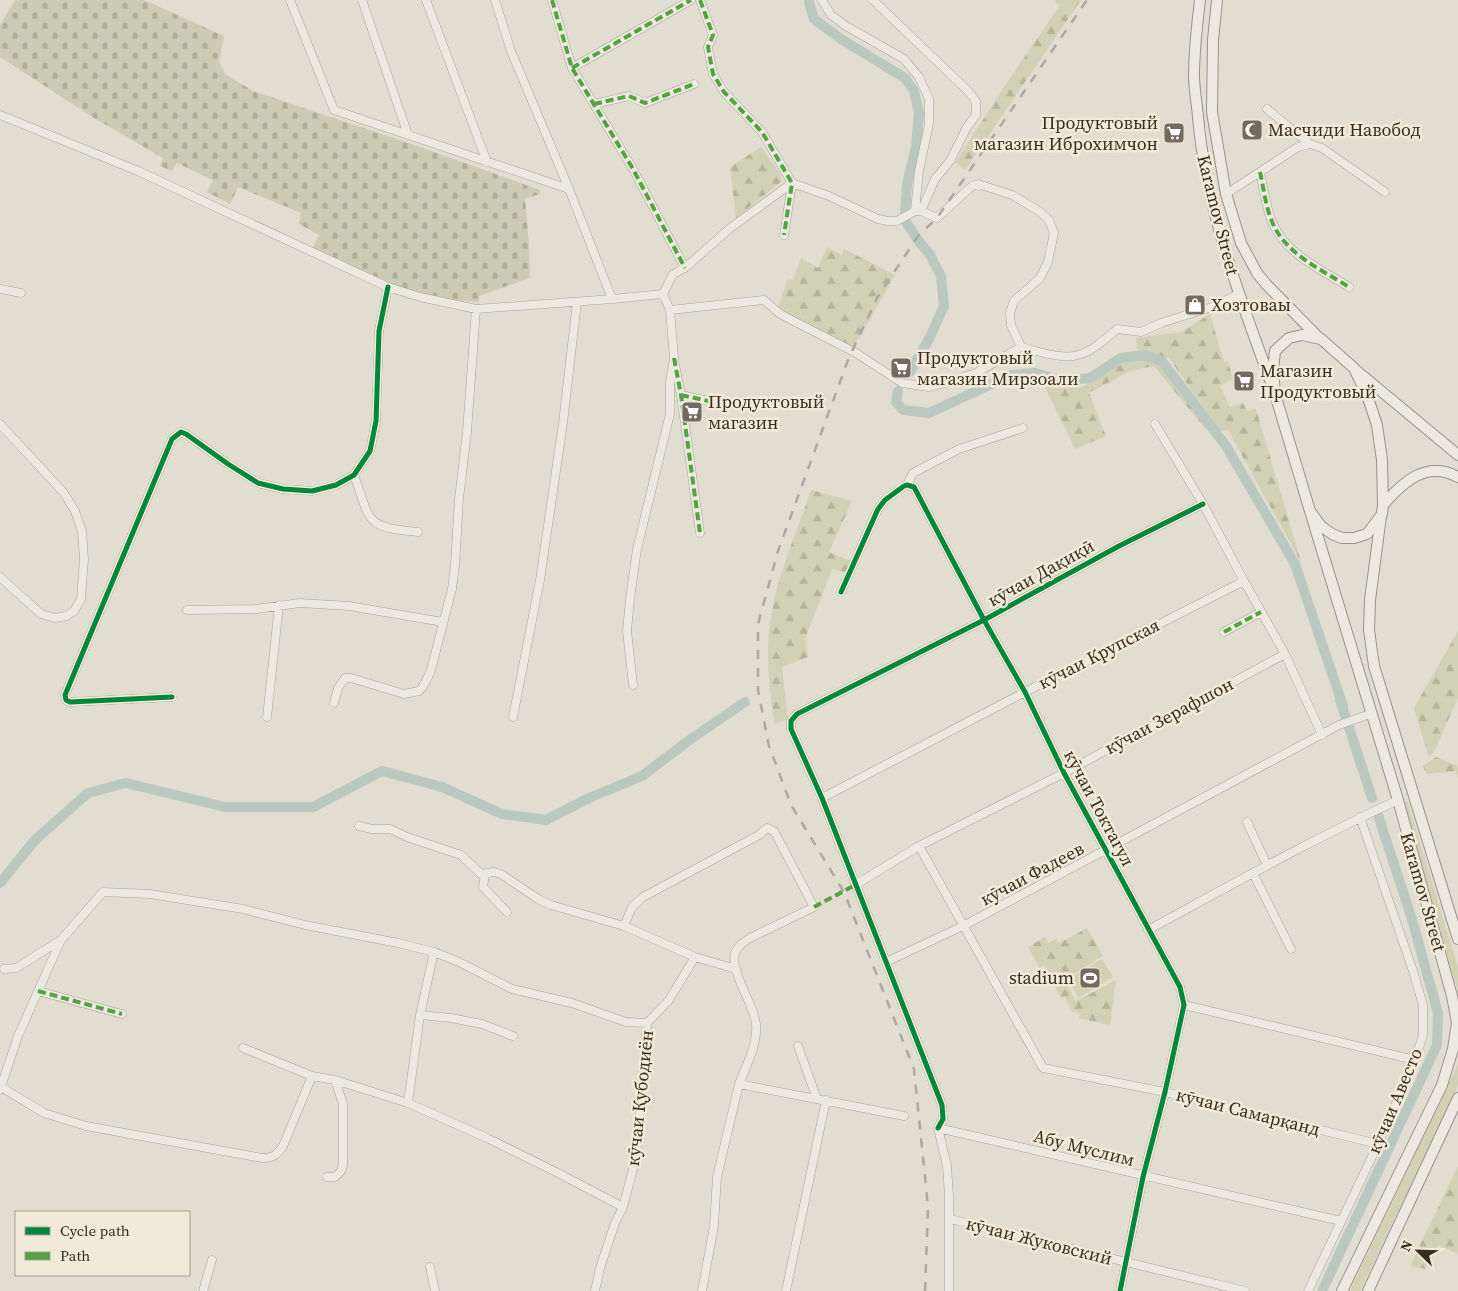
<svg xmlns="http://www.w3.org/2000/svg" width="1458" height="1291" font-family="'Source Serif 4',serif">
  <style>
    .grass { fill: #d1d1b5 }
    .forest { fill: url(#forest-firs) }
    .cemetery { fill: url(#cemetery-stones) }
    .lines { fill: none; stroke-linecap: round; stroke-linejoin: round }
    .canal { stroke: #bac8c0; stroke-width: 10 }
    .street-casing { stroke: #a8a399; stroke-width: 9 }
    .secondary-casing { stroke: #98928a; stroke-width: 12 }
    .street { stroke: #ece9e1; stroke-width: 8 }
    .secondary { stroke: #ece9e1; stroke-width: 10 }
    .rail { stroke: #aca8a2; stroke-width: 2.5; stroke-dasharray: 9 9; stroke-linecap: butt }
    .quiet { stroke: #53a441; stroke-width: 4; stroke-dasharray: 8 4; stroke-linecap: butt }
    .cycleway-casing { stroke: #f2ead8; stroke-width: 8 }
    .cycleway { stroke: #00873e; stroke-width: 5 }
    .labels { text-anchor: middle; stroke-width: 5; stroke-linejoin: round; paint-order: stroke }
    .poi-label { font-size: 18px; fill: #372c22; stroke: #f2ead8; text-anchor: start }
    .street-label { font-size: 18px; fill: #372c22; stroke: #f2ead8 }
  </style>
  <defs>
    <pattern id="forest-firs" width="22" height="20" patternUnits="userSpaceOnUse" patternTransform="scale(1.25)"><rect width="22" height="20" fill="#d1d1b5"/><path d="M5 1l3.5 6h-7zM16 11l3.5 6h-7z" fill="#b4b49b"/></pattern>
    <pattern id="cemetery-stones" width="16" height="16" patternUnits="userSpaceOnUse" patternTransform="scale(1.25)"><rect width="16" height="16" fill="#cccbb4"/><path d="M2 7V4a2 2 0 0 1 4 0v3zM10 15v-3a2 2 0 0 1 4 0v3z" fill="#b0ae9a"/></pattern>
  </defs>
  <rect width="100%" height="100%" fill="#e2ddd1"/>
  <path class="grass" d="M1407 800 1458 967V992L1403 803Z
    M1102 959 1113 977 1078 998 1068 979Z
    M1458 1064V1085L1456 1091 1360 1291H1350Z"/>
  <path class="forest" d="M1056 0H1081L965 170 955 163 1004 87 1060 5 1055 2Z
    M761 147 781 175V182L736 218 730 167Z
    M827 247 842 255 844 249 895 275 852 350 806 322 777 310 788 279 793 280 801 258 818 268Z
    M1210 314 1224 362H1228L1233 379 1220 386 1230 407 1243 403 1247 411 1256 409 1301 562 1228 430 1220 431 1169 358 1137 349 1136 338 1182 332Z
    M1143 359 1160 363 1210 427 1206 430 1154 366 1130 371 1089 393 1106 436 1075 449 1043 383 1082 387 1127 361Z
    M811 490 852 501 829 552 851 561 846 573 832 569 805 639 808 657 782 667 788 719 775 724C770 694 766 664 769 633 773 585 796 535 811 490Z
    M1458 631V698L1434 752 1429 757 1414 708Z
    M1436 757 1458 766V777L1456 771 1427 774 1423 766Z
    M1087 928 1103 956 1064 980 1076 1001 1116 980 1110 1025 1079 1018 1080 1013 1072 1012 1065 997 1061 998 1044 966 1040 968 1028 947 1045 937 1048 943 1056 939 1059 943Z
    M1458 1166V1254L1438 1245 1425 1269 1410 1266Z"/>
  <path class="cemetery" d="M15 0H144L224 36 219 61 225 74 253 91 420 147 540 190V194L525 199 529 243 530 278 479 296V302L436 299 391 286 312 249 319 235 299 224 301 213 238 187 230 204 207 192 213 180 177 163 172 171 160 166 163 158 94 118 0 57V25Z"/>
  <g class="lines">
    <path class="canal" d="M809 0V3L814 19 841 39 905 78 914 91 919 113 916 147 907 184 905 215
      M906 222 920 243 929 253 941 276 944 306 930 337 910 372
      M898 391 896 402 903 410 929 413 1011 375 1035 373 1063 381 1090 378 1121 358 1144 355 1162 361 1226 446 1295 564 1343 706
      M1340 700 1372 798
      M0 883 35 840 88 793 126 783 225 807H313L382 771 442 787 502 814 546 820 589 798 642 776 691 739 745 702
      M1322 1291 1437 1045 1438 1013 1411 916 1378 815"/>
    <g class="street-casing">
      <path id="street" d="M290 0 334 110 569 189
        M362 0 408 135
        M426 0 487 162
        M495 0 511 51 569 189 612 299
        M552 0 572 68 633 169 685 268
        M700 0 713 35 708 47 713 74 724 92 762 132 792 183 784 235
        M822 0 831 15 846 26 904 59 919 77 929 99V124L919 171 915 211
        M873 0 967 90 976 101V115L967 127 950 161 935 179 921 211
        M572 68 691 0
        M594 104 629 96 645 103 694 84
        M1267 109 1310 144
        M0 115 138 171 388 287 420 297 476 309 612 299 663 294
        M1260 172C1264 190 1266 210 1274 226 1288 255 1322 270 1349 287
        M1226 194 1298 147 1310 144 1322 148 1385 192
        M0 289 21 293
        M663 294 673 274 685 268 729 229 792 183 829 196 878 219 888 221H897L915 211H921L937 218 972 186 978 184 1012 195 1039 211 1049 220 1054 233 1048 262 1040 278 1014 301 1010 313 1011 325 1021 347
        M670 310 764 300 780 314 856 353 902 383 929 387 948 382 976 373 1021 347C1037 351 1062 360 1078 355 1093 351 1105 339 1117 329L1141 332 1161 323 1215 306 1238 294
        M675 365 681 395 700 533
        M681 395 727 405
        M0 424 64 493 75 511 82 531 84 559 81 599 74 611 66 616 55 618 41 614 0 577
        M1155 424 1203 504 1244 581 1285 654 1322 735
        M354 475C371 522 364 527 418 532
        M907 485 913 473 959 449 1023 428
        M841 592 878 509 885 500 904 486 907 485 914 487 984 620 1025 692 1064 773 1180 987 1184 1005 1165 1092 1143 1177 1120 1291
        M187 610 256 609 300 603 349 606 443 622
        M1224 632 1261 612
        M633 685 627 631 630 599 637 549 670 414V382L674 358 670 310 663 294
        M172 697 70 702 66 700 65 695 172 439 181 432 186 434 228 464 258 483 283 489 312 491 336 485 354 475 370 451 376 421 379 331 388 287
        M334 703 338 688 345 678H351L404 694 419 691 422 688 426 681 431 670 452 589 455 565 459 499 467 432 476 309
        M267 717 279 605
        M513 717 540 580 563 423 577 302
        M822 798 1025 692 1244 581
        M1247 822 1267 865
        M359 826 372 829H390L407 837 461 855 481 874 494 872 501 874 538 899 551 905 624 926 695 957
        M919 846 1043 1068 1165 1092 1378 1144
        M1253 873 1291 949
        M485 874 483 887 507 912
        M855 885 919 846 1064 773 1285 654
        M624 926 632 907 643 897 759 835 767 828 774 831 814 907 750 938C744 942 737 946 735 954 730 971 754 1005 756 1024 758 1044 746 1066 739 1084L904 1116
        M1148 930C1231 885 1313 839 1398 800
        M886 962 963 926 1339 725 1370 714
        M4 969 16 968 61 940 103 892 150 894 243 909 305 925 398 943 434 952 459 962 512 989 572 1003 626 1022 647 1023
        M38 991 122 1014
        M1184 1005 1415 1060
        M420 1015 451 1018 482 1024 513 1036
        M798 1046 817 1099
        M243 1048 312 1076 335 1080 408 1103 487 1138 560 1174 623 1207
        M1 1087 44 1113 86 1126 262 1158C273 1158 277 1155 283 1146L312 1076
        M0 1090 18 1036 61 940
        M408 1103 420 1015 434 952
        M938 1128 943 1119 942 1105 822 798 791 729V721L797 714 984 620 1119 546 1203 504
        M938 1128 1341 1221
        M938 1128 947 1166 949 1196V1291
        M327 1177H335L341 1171 343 1165V1104L335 1080
        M950 1219 1245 1291
        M430 1267 435 1291
        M203 1291 212 1260
        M595 1291 600 1268 615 1223 623 1207 636 1158 647 1023 669 1000 695 957 736 969
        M702 1291 714 1226 717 1177 739 1084
        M786 1291 826 1100
        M1308 1291 1378 1144 1415 1060 1423 1035V1005L1412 968 1360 817"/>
    </g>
    <g class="secondary-casing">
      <path id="secondary" d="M1200 0C1197 25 1194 50 1194 76 1194 89 1197 104 1198 117 1206 209 1239 295 1270 380
        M1217 0 1213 40 1212 112 1226 194 1241 243 1257 273 1266 284 1320 339
        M1302 335 1321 339 1354 368 1368 398 1377 425 1382 460 1383 505 1382 514 1367 534 1354 538H1342L1332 534 1321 526 1310 511 1275 394 1273 370 1275 351 1289 338Z
        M1357 371 1458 455
        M1383 505C1403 482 1426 460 1458 477
        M1310 511 1398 800 1452 996 1457 1023 1453 1049 1442 1085 1342 1291
        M1381 516 1370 600 1369 630 1374 666 1458 939
        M1368 1291 1458 1098"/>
    </g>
    <use href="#street" class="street"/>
    <use href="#secondary" class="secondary"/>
    <path class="rail" d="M925 1291 928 1207 914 1069 844 892 791 805 769 746 758 690V624L778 551 848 360 877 298 918 236 937 218 1087 0"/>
    <path class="quiet" d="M552 0 572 68 633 169 685 268
      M700 0 713 35 708 47 713 74 724 92 762 132 792 183 784 235
      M572 68 691 0
      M594 104 629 96 645 103 694 84
      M1260 172C1264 190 1266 210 1274 226 1288 255 1322 270 1349 287
      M674 358 681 395 700 533
      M681 395 727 405
      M1224 632 1261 612
      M814 907 855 885
      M38 991 122 1014"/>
    <g class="cycleway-casing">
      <path id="cycleway" d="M841 592 878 509 885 500 904 486 907 485 914 487 984 620 1025 692 1064 773 1180 987 1184 1005 1165 1092 1143 1177 1120 1291
        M172 697 70 702 66 700 65 695 172 439 181 432 186 434 228 464 258 483 283 489 312 491 336 485 354 475 370 451 376 421 379 331 388 287
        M938 1128 943 1119 942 1105 822 798 791 729V721L797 714 984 620 1119 546 1203 504"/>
    </g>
    <use href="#cycleway" class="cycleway"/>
  </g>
  <defs>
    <g id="mosque-square" transform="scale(1.125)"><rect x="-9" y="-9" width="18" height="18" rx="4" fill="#736a5f" stroke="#f2ead8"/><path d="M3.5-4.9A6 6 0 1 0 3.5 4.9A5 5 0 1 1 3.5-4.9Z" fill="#fff"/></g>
    <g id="supermarket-square" transform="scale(1.125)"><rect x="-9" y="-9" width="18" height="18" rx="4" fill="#736a5f" stroke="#f2ead8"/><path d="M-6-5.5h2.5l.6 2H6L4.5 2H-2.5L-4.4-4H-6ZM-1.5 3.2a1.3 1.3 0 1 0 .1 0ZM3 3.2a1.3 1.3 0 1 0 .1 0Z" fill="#fff"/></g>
    <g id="shop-square" transform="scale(1.125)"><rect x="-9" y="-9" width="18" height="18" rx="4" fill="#736a5f" stroke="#f2ead8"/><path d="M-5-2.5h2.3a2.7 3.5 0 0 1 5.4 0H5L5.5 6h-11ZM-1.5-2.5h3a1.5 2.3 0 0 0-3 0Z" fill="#fff"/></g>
    <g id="stadium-square" transform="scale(1.125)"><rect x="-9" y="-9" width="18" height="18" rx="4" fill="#736a5f" stroke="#f2ead8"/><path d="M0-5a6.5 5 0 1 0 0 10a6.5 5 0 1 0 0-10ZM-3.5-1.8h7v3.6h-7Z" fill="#fff"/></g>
  </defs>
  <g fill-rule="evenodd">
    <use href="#mosque-square" x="1252" y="130"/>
    <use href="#supermarket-square" x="1174" y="133"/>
    <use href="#shop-square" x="1195" y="305"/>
    <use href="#supermarket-square" x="901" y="368"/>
    <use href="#supermarket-square" x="1244" y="381"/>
    <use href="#supermarket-square" x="692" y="412"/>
    <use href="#stadium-square" x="1090" y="978"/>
  </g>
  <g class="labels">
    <g class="poi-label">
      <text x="1158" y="129" text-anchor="end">Продуктовый<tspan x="1158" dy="21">магазин Иброхимчон</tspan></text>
      <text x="1268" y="136">Масчиди Навобод</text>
      <text x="1211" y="311">Хозтоваы</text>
      <text x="917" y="364">Продуктовый<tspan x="917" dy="21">магазин Мирзоали</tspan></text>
      <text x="1260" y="377">Магазин<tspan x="1260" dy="21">Продуктовый</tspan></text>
      <text x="708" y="408">Продуктовый<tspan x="708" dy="21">магазин</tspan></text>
      <text x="1074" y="984" text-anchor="end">stadium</text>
    </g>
    <g class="street-label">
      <text transform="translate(1218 215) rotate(76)" y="6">Karamov Street</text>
      <text transform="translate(1041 573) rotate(-29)" y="6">кӯчаи Дақиқӣ</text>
      <text transform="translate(1099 654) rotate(-27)" y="6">кӯчаи Крупская</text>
      <text transform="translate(1169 716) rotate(-28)" y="6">кӯчаи Зерафшон</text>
      <text transform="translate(1099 808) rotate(62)" y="6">кӯчаи Токтагул</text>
      <text transform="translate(1032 874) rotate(-28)" y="6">кӯчаи Фадеев</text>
      <text transform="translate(1423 892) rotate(74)" y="6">Karamov Street</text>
      <text transform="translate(640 1098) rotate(-84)" y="6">кӯчаи Қубодиён</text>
      <text transform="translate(1395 1101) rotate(-67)" y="6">кӯчаи Авесто</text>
      <text transform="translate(1248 1112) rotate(14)" y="6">кӯчаи Самарқанд</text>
      <text transform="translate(1084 1148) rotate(14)" y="6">Абу Муслим</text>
      <text transform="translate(1039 1241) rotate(14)" y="6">кӯчаи Жуковский</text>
    </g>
  </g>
  <rect x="15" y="1211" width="175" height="65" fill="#f2ead8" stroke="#a79e8f"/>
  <rect x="25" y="1227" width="25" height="8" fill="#00873e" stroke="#a79e8f"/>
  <text x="60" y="1236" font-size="15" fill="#372c22">Cycle path</text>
  <rect x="25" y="1252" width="25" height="8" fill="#53a441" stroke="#a79e8f"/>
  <text x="60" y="1261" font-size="15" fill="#372c22">Path</text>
  <g transform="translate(1418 1251) rotate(293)" stroke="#f2ead8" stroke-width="4" paint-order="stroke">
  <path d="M0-4L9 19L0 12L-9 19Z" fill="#372c22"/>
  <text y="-8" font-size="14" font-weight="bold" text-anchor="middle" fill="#372c22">N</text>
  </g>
</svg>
